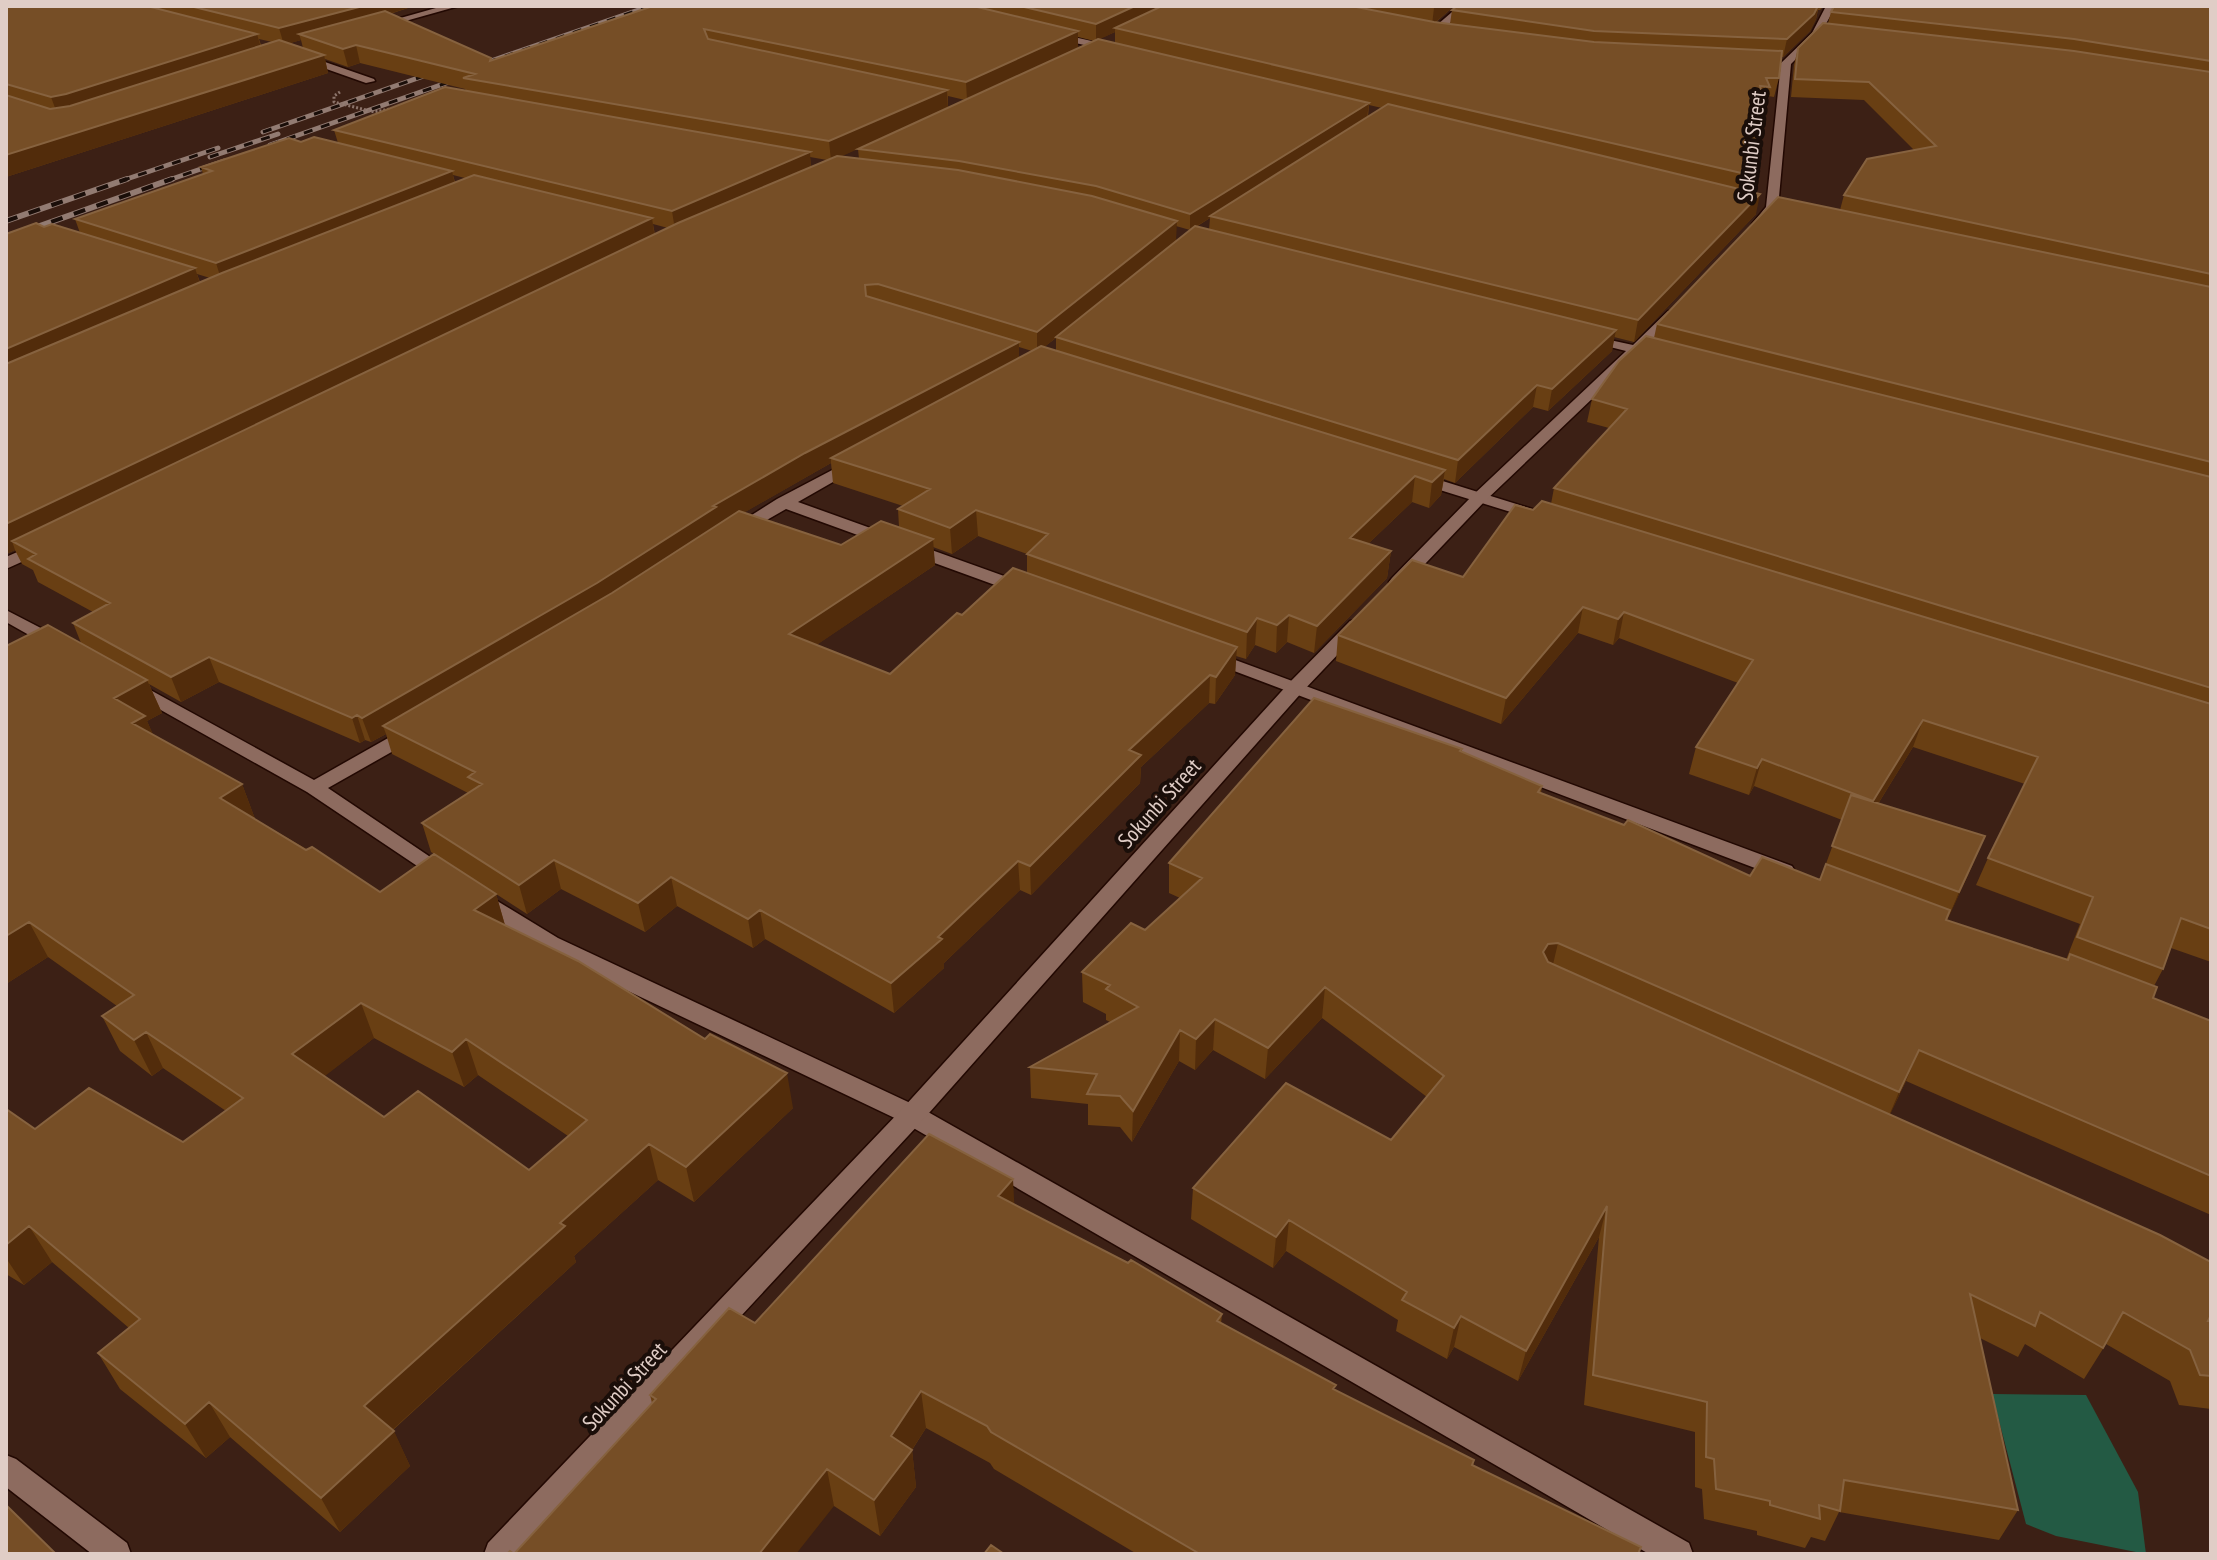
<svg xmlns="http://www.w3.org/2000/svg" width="2217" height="1560" font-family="'PT Sans Narrow',sans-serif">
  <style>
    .green { fill: #235a44 }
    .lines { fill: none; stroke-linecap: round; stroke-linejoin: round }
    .minor-casing { stroke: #220802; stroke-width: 3 }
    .tertiary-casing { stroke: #220802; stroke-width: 3 }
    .minor { fill: #8d6b5f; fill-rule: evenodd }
    .tertiary { fill: #8d6b5f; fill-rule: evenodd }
    .rail-far1-casing { stroke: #927b72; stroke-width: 5 }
    .rail-casing { stroke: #927b72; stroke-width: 6 }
    .rail-far1 { stroke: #1a0e09; stroke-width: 3; stroke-dasharray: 9; stroke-linecap: butt }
    .rail { stroke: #1a0e09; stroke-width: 4; stroke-dasharray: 12; stroke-linecap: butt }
    .path-bridge { stroke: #8c746b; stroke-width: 3; stroke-dasharray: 2 2; stroke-linecap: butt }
    .wall { fill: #693f13; fill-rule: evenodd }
    .shaded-wall { fill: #522c0b }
    .building { fill: #764e26; stroke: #86623f; stroke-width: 2; fill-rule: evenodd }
    .labels { text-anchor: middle; stroke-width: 8; stroke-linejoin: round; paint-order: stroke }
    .street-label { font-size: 22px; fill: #e0cdc6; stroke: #1a0e09 }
  </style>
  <rect width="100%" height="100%" fill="#3c2015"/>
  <path class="green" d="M1992 1394 2086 1395 2138 1492 2146 1554 2056 1536 2026 1524Z"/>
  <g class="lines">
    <g class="minor-casing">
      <path id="minor" d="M443 6H459L377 29 372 26Z
        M1459 6H1470L1436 35H1430V31Z
        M1052 32 1118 47 1120 49 1115 52 1049 37Z
        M302 54 374 79 375 81 366 83 298 59Z
        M855 458 861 460V466L798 502 1029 585 1032 589 1029 593H1017L786 509 739 536H727L725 532 777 499Z
        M1417 473 1545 513 1547 516 1539 521 1533 519 1411 481V475Z
        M42 541 48 542V550L6 569V557Z
        M6 610 64 640 67 644 64 648H52L6 622Z
        M1211 651 1792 866 1795 871 1792 876H1776L1205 660 1202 656 1205 652Z
        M134 681 314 780 404 729H418L421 733 418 737 328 788 457 875 454 880H438L307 792 127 691 125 687 127 683Z
        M479 890 558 938 921 1108 1689 1543 1693 1554H1649L903 1122 542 950 471 902 468 897 471 892Z
        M6 1455 16 1459 127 1543 131 1554H92L6 1487Z"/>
    </g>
    <g class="tertiary-casing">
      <path id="tertiary" d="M1826 6H1836L1819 36 1791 64 1778 208 1762 227H1754L1752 224 1766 207 1781 63 1812 33Z
        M1668 311 1680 314 1645 348 1654 350V356L1638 355 1485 501 1404 586H1392L1389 582 1392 578 1473 495 1626 351 1582 340V334L1633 345Z
        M1356 620 1362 621 1365 625 1362 629 1303 691 921 1122 520 1554H484L488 1543 903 1108 1289 683 1350 621Z"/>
    </g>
    <use href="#minor" class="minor"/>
    <use href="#tertiary" class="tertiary"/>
    <g class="rail-far1-casing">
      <path id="rail-far1" d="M471 68 650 6
        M263 132 441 70
        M270 145 466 76
        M210 157 278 134
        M121 181 218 148
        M166 181 224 161"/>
    </g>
    <g class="rail-casing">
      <path id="rail" d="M6 221 127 179
        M6 238 172 179"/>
    </g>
    <use href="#rail-far1" class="rail-far1"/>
    <use href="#rail" class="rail"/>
    <path class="path-bridge" d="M340 92 334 96V102L374 112 390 109"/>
  </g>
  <path class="wall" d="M6 6H414L390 14 491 58 492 61 653 6H1454L1436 22 1450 24 1452 10 1457 6H1824L1820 10H1818L1816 19 1810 31 1783 57H1781L1779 78 1774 97 1768 96 1766 105H1764L1765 107 1747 191 1756 214 1634 342 1614 337 1612 351 1548 411 1533 407 1455 483 1444 479 1441 495 1429 508 1412 502 1368 544 1391 551 1387 578 1314 653 1287 642 1276 653 1255 645 1246 659 1236 656 1235 675 1215 704 1209 703 1141 767 1140 783 1031 895 1020 890 944 963V968L894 1013 765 939 753 948 677 906 645 932 561 889 527 914 431 852 422 823 468 793 392 754 386 734 371 742 365 740 360 743 219 682 181 702 149 684 162 713 147 721 153 735 242 784 255 819 380 892 496 894 505 925 793 1108 694 1202 658 1180 574 1256 576 1262 393 1430 410 1466 340 1532 230 1437 206 1458 120 1389 98 1353 129 1328 52 1262 24 1285 6 1274V1109L35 1129 183 1142 226 1111 163 1068 152 1076 120 1051 102 1016 117 1006 48 957 6 984V646L81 643 73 623 93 612 38 582 33 570 22 564 15 550 6 554V234L44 227 80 233 75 219 203 174 201 167 301 142 338 143 334 130 466 91 465 89 360 63 348 67 325 59 328 73 6 177ZM1115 32V43L1099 39ZM1078 37 1094 41 1078 48ZM259 39 272 42 261 45ZM301 40 303 48 290 43ZM948 96 965 100 948 107ZM1369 105 1382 108 1368 117ZM857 149H858L859 159 841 156ZM810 157 827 160 811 167ZM453 175 465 178 455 182ZM1210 218 1209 230 1196 227ZM653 224 668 228 655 235ZM1176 226 1190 230 1176 241ZM197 274 210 278 200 282ZM1056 338V351L1044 347ZM1019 347 1032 351 1019 358ZM831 463 833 483 903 506 898 509 899 527 841 545 743 513ZM978 536 1027 554V573L962 615 890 674 816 645 935 565 933 547 952 554ZM374 1038 464 1087 478 1075 568 1136 529 1170 384 1117 324 1076Z
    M2211 6V962L2171 948 2163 969 2154 986 2153 998 2211 1021V1215L1906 1081 1890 1114 2208 1321H2211V1409L2179 1405 2170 1381 2106 1344 2084 1379 2025 1344 2018 1357 1980 1338 2018 1510 1999 1540 1839 1512 1825 1541 1811 1537 1805 1548 1757 1535V1531L1704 1519 1702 1489 1695 1487V1432L1584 1405 1599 1237 1518 1381 1454 1347 1447 1359 1396 1331 1398 1320 1286 1251 1273 1268 1191 1219 1193 1188 1391 1140 1427 1097 1322 1018 1265 1079 1213 1050 1195 1070 1179 1061 1132 1142 1120 1127 1088 1125V1104L1031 1098 1030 1067 1110 1022 1106 1020V1014L1083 1002 1082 972 1145 930 1180 898 1169 893V863L1462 749V752L1542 786 1541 793 1750 876 1820 880 1842 820 1754 786 1749 795 1689 774 1696 747 1738 683 1619 638 1613 645 1578 633 1501 724 1336 661 1338 635 1463 577 1533 510 1551 504 1554 488 1609 428 1587 422 1592 399 1654 338 1657 324 1840 210 1844 195 1914 150 1864 100 1791 97 1794 65 1798 48 1828 23 1831 12ZM1913 747 2025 784 1988 858 1976 885 2080 924 2066 960 1947 920 1973 864 1878 804Z
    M1014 1204 1222 1314 1221 1324 1335 1390 1474 1460 1473 1466 1638 1554H1137L994 1469 990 1463 926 1428 912 1450 916 1487 880 1536 834 1506 514 1554 652 1403 650 1395 755 1323Z"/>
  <path class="shaded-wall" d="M363 6H414L373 19 299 34 301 40 284 45 279 28Z
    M1135 6H1171L1115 28V32L1096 41V24Z
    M1436 6H1454L1432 25 1434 8Z
    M1818 6 1816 19 1810 31 1783 57 1787 39Z
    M1078 31V49L967 100 966 82Z
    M257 34 262 51 58 116 51 97Z
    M356 45 360 63 348 67 343 49Z
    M324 55 328 73 6 177V155Z
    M947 90 948 109 831 161 829 141Z
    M1369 103 1367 118 1210 216V218L1190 230V214Z
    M810 152 811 169 675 230 672 211Z
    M452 171 456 189 222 282 216 263Z
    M1760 194 1756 214 1634 342 1638 320Z
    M652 218 655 239 12 541 15 550 6 554V524Z
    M1177 221 1176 241 1037 353V332Z
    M195 268 202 290 6 377V349Z
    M1616 330 1612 351 1548 411 1552 389Z
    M1019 342V363L831 458V463L719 527 720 530 383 726 386 734 371 742 362 718 713 506 805 453Z
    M1537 385 1533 407 1455 483 1458 460Z
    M1445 470 1441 495 1429 508 1432 482Z
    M1415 476 1412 502 1347 564 1350 538Z
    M976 510 978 536 952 554 950 528Z
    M933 539 935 565 793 661 789 634Z
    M1391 551 1387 578 1314 653 1317 626Z
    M1583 607 1578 633 1501 724 1506 698Z
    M1624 612 1619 638 1613 645 1618 619Z
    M1289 615 1287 642 1276 653 1277 625Z
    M1257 618 1255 645 1246 659 1247 632Z
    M1237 647 1235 675 1215 704 1216 677Z
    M209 657 219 682 181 702 171 677Z
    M1210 675 1209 703 1141 767 1140 783 1031 895 1030 866 1129 750Z
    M147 680 162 713 147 721 160 750 147 757 114 698Z
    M357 715 365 740 360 743 352 718Z
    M1923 720 1913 747 1863 828 1873 801Z
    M1762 759 1754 786 1749 795 1757 768Z
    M242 784 255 819 234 832 220 798Z
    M1985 836 1973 864 1947 921 1959 892Z
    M554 860 561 889 527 914 519 885Z
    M1018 861 1020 890 944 963V968L894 1013 891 983 938 937Z
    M671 877 677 906 645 932 638 903Z
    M496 894 506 929 474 910Z
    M760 910 765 939 753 948 748 919Z
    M29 922 48 957 6 984V936Z
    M1558 943 1551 973 1543 952 1548 944Z
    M1325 987 1322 1018 1265 1079 1268 1048Z
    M361 1003 374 1038 307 1090 292 1054Z
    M1215 1019 1213 1050 1195 1070 1196 1039Z
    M1180 1030 1179 1061 1132 1142 1133 1111Z
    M146 1032 163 1068 152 1076 134 1040Z
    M466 1039 478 1075 464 1087 452 1052Z
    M1919 1050 1906 1081 1886 1123 1899 1092Z
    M787 1073 793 1108 694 1202 686 1167Z
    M649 1144 658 1180 574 1256 576 1262 380 1441 364 1406 560 1223Z
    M1013 1179 1015 1217 998 1196Z
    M1607 1206 1599 1237 1518 1381 1526 1351Z
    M1289 1220 1286 1251 1273 1268 1276 1237Z
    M29 1226 52 1262 24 1285 6 1258V1245Z
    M1461 1316 1454 1347 1447 1359 1454 1328Z
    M921 1391 926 1428 911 1451 912 1450 916 1487 880 1536 874 1500 891 1436Z
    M209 1402 230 1437 206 1458 185 1424Z
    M394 1431 410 1466 340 1532 321 1498Z
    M827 1469 834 1506 796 1554H759Z"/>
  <path class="building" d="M6 6H147L257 34 66 94 51 97 6 84Z
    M190 6H363L279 28Z
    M653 6H973L1078 31 966 82 704 29 708 39 947 90 829 141 463 78 475 74 356 45 343 49 299 34 385 11 491 58 490 61Z
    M1020 6H1135L1096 24Z
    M1162 6H1351L1434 22 1594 42 1782 51 1779 78H1766L1770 87 1760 86 1765 107 1750 175 1115 28Z
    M1457 6H1818L1814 14 1787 39 1594 31 1452 10Z
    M1834 6H2211V61L2074 39 1831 12Z
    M1823 23 2074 51 2211 72V274L1844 195 1867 159 1936 146 1869 82 1795 79 1798 48Z
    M1098 39 1369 103 1190 214 1096 186 959 161 858 149Z
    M279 40 324 55 6 155V95L50 109 70 106Z
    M445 87 810 152 672 211 334 130Z
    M1388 104 1760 194 1638 320 1210 216Z
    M314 137 452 171 216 263 75 219 212 171 201 167 289 138 301 142Z
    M837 156 958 170 1092 196 1177 221 1037 332 878 284 865 285 866 296 1019 342 805 453 713 506 716 507 597 583 362 718 357 715 352 718 209 657 171 677 73 623 110 603 28 559 36 554 12 541 678 223Z
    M474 175 652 218 6 524V364L222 273Z
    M1778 197 2211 287V462L1657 324Z
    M36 223 44 227 52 224 195 268 6 349V234Z
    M1195 226 1616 330 1552 389 1537 385 1458 460 1056 337Z
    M1646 336 2211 477V688L1554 488 1627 409 1592 399 1619 361Z
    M1041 346 1445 470 1432 482 1415 476 1350 538 1391 551 1317 626 1289 615 1277 625 1257 618 1247 632 1027 554 1048 534 976 510 950 528 898 509 930 489 831 458Z
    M1542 501 2211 704V929L2181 918 2163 969 2077 937 2093 897 1988 858 2038 757 1923 720 1873 801 1762 759 1757 768 1696 747 1753 660 1624 612 1618 619 1583 607 1506 698 1338 635 1412 560 1463 577 1515 505 1533 510Z
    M739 511 841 545 881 521 933 539 789 634 890 674 957 613 962 615 1013 568 1237 647 1216 677 1210 675 1129 750 1141 755 1030 866 1018 861 938 937 942 939 891 983 760 910 748 919 671 877 638 903 554 860 519 885 422 823 482 784 468 777 475 772 383 726 612 593Z
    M48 625 147 680 114 698 145 716 132 723 242 784 220 798 306 850 312 847 380 892 434 854 496 894 474 910 578 961 705 1039 710 1034 787 1073 686 1167 649 1144 560 1223 565 1226 364 1406 394 1431 321 1498 209 1402 185 1424 98 1353 140 1319 29 1226 6 1245V1109L35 1129 89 1088 183 1142 243 1098 146 1032 134 1040 102 1016 134 995 29 922 6 936V646ZM361 1003 452 1052 466 1039 587 1120 529 1170 418 1091 384 1117 292 1054Z
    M1314 698 1462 749 1460 751 1542 786 1538 792 1624 825 1628 820 1750 876 1762 857 1820 880 1826 864 1950 910 1946 920 2068 960 2070 954 2157 987 2153 998 2211 1021V1176L1919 1050 1899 1092 1558 943 1548 944 1543 952 1548 962 2160 1235 2211 1262V1315L2208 1321H2211V1376L2200 1375 2190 1350 2123 1312 2103 1348 2040 1312 2035 1326 1970 1294 2018 1510 1844 1480 1840 1511 1819 1505 1820 1519 1770 1505V1501L1716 1489 1714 1459 1706 1457 1707 1402 1593 1375 1607 1206 1526 1351 1461 1316 1454 1328 1402 1300 1407 1292 1289 1220 1276 1237 1193 1188 1286 1083 1391 1140 1444 1076 1325 987 1268 1048 1215 1019 1196 1039 1180 1030 1133 1111 1120 1096 1087 1094 1097 1074 1030 1067 1138 1007 1106 989 1110 985 1082 972 1131 923 1145 930 1202 878 1169 863Z
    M1851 795 1985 836 1959 892 1832 846Z
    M929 1134 1013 1179 998 1196 1128 1263 1131 1260 1222 1314 1217 1321 1336 1385 1333 1389 1474 1460 1472 1465 1641 1547 1638 1554H1200L991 1432 987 1426 921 1391 891 1436 912 1450 874 1500 827 1469 759 1554H507L510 1551 514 1554 656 1399 650 1395 729 1308 755 1323Z
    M6 1505 56 1554H6Z
    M991 1545 1004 1554H984Z"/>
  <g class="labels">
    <g class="street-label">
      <text transform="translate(1751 146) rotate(-83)" y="8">Sokunbi Street</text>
      <text transform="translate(1159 803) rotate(-48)" y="8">Sokunbi Street</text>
      <text transform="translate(624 1386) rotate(-47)" y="8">Sokunbi Street</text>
    </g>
  </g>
  <rect width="2217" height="1560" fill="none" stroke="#e0cdc6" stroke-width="16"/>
</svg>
